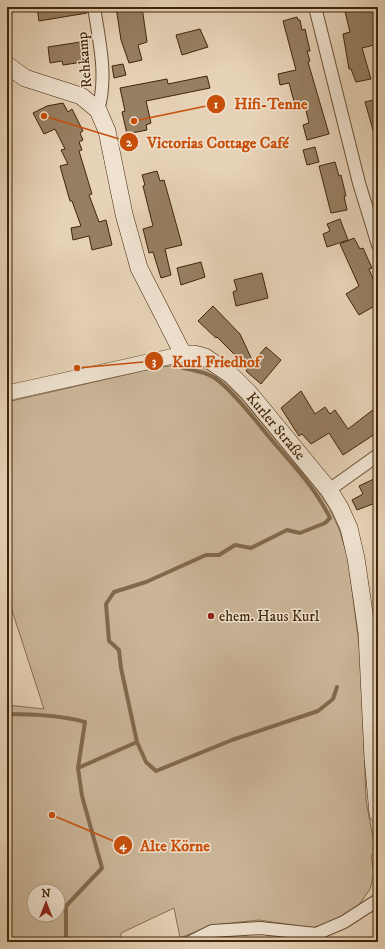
<svg xmlns="http://www.w3.org/2000/svg" width="385" height="949" font-family="'IM FELL DW Pica',serif">
  <style>
    .green { fill: #cab598; stroke: #866d50; fill-rule: evenodd }
    .lines { fill: none; stroke-linecap: round; stroke-linejoin: round }
    .stream { stroke: #82694c; stroke-width: 4 }
    .building { fill: #977f62; stroke: #412507 }
    .minor-casing { stroke: #6a5033; stroke-width: 14 }
    .tertiary-casing { stroke: #6a5033; stroke-width: 16 }
    .secondary-casing { stroke: #412507; stroke-width: 18 }
    .minor { stroke: #efe2d0; stroke-width: 12 }
    .tertiary { stroke: #efe2d0; stroke-width: 15 }
    .secondary { stroke: #efe2d0; stroke-width: 17 }
    .poi-dot { fill: #8f2418; stroke: #efe2d0; stroke-width: 1.5 }
    .labels { text-anchor: middle; stroke-width: 3; stroke-linejoin: round; paint-order: stroke }
    .street-label { font-size: 15px; fill: #412507; stroke: #efe2d0 }
    .poi-label { font-size: 15px; fill: #412507; stroke: #efe2d0; text-anchor: start }
    .leader { fill: none; stroke: #c74f0b; stroke-width: 1.5 }
    .callout-dot { fill: #c74f0b; stroke: #efe2d0; stroke-width: 1.5 }
    .mark-label { font-size: 12px; text-anchor: middle; font-weight: bold; fill: #fff }
    .callout-label { font-size: 16px; text-anchor: middle; font-weight: bold; fill: #c74f0b; stroke: #efe2d0; stroke-width: 3; stroke-linejoin: round; paint-order: stroke }
  </style>
  <rect width="100%" height="100%" fill="#e6d2b6"/>
  <filter id="stains"><feTurbulence type="fractalNoise" baseFrequency=".005" numOctaves="4"/><feColorMatrix values="0 0 0 0 .2 0 0 0 0 .09 0 0 0 0 .02 0 0 0 .5 -.17"/></filter>
  <radialGradient id="worn" r=".72"><stop offset=".6" stop-color="#630" stop-opacity="0"/><stop offset="1" stop-color="#630" stop-opacity=".3"/></radialGradient>
  <path class="green" d="M183 364 204 367 221 378 243 400 317 490 329 507 339 529 348 558 361 660 366 800 376 854 371 855 374 874 370 889 359 905 340 918 313 928 259 920 213 925 180 938 174 908 121 933V942H7V705L44 709 7 595V402L155 368ZM34 891H58V915H34Z"/>
  <g class="lines">
    <path class="stream" d="M183 368C194 370 206 372 215 378 232 390 252 416 265 432 288 460 314 485 330 518L325 523 300 533 287 530 251 548 235 545 219 555H206L146 582 114 592 106 604 109 641 119 650 121 668 137 742 146 762 156 771 232 740 318 711 333 699 337 687
      M7 714C34 714 60 715 85 722L78 768 82 796 102 868 66 906V942
      M78 768 137 742"/>
  </g>
  <path class="building" d="M37 7H87V13L39 21Z
    M116 7H142L147 42 138 45 142 60 129 63 121 40Z
    M344 7H378V21L374 22 378 41 373 42 374 45 362 48 371 79 356 82 351 69H349L343 34 350 32Z
    M297 17 298 20H300L302 30 305 29 310 51H307L310 61 308 62 329 134 307 140 303 125 309 123 304 102 295 105 289 83 280 85 278 74 296 70 283 21Z
    M200 29 208 47 182 55 176 35Z
    M87 41 89 61 63 65 62 61 50 63 48 47Z
    M123 64 126 75 114 78 112 66Z
    M207 76 210 88 146 101 151 123 146 125 147 130 127 134 122 112 125 111 120 88 167 79 168 84Z
    M378 99V137H375L365 102Z
    M63 103 68 112 72 109 83 131 80 133 83 140 79 142 82 150 79 151 92 194 89 195 99 222 106 220 112 245 92 250 89 236 73 240 71 228 81 226 72 201H70L60 166 68 164 61 150 65 149 55 129 44 134 33 113 47 106Z
    M315 147 319 162 307 165 303 150Z
    M335 162 339 176 341 175 346 196H344L347 210 331 213 319 166Z
    M157 171 160 181 164 180 182 245 165 249 171 275 161 278 153 252 149 253 143 229 153 226 143 186 145 185 142 175Z
    M340 219 348 240 327 247 323 234 330 231 327 224Z
    M354 238 360 249 363 248 372 268 369 269 378 290V304L359 315 346 294 359 286 340 244Z
    M201 262 205 277 181 285 177 268Z
    M262 273 268 298 236 306 233 292 237 290 234 280Z
    M213 306 240 334 253 362 266 347 281 360 261 384 246 371 248 368 217 337 216 338 198 321Z
    M301 391 315 414 325 407 330 414 335 410 348 429 378 406V432L343 455 329 433 311 444 302 434 299 436 281 408Z
    M378 477V502L357 510 352 500 363 494 359 486Z"/>
  <g class="lines">
    <g class="minor-casing">
      <path id="minor" d="M94 7C99 41 108 76 98 110
        M315 7 359 183 378 245
        M329 490 378 455
        M190 942 212 931 260 928 316 934 344 922 378 900"/>
    </g>
    <g class="tertiary-casing">
      <path id="tertiary" d="M7 393 183 354"/>
    </g>
    <g class="secondary-casing">
      <path id="secondary" d="M7 65 25 78 81 96 98 110 107 131 124 214 139 268 183 354H194L205 357 231 375 249 393 329 490 340 508 349 528 356 558 367 633 373 758 378 814"/>
    </g>
    <use href="#minor" class="minor"/>
    <use href="#tertiary" class="tertiary"/>
    <use href="#secondary" class="secondary"/>
  </g>
  <circle class="poi-dot" cx="211" cy="616" r="4"/>
  <g class="labels">
    <g class="street-label">
      <text transform="translate(84 60) rotate(-95)" y="5">Rehkamp</text>
      <text transform="translate(276 426) rotate(50)" y="5">Kurler Straße</text>
    </g>
    <g class="poi-label">
      <text x="219" y="621">ehem. Haus Kurl</text>
    </g>
  </g>
  <path class="leader" d="M134 121L216 104M44 116L129 142M77 368L154 361M52 815L123 845"/>
  <g class="callout-dot">
    <circle cx="134" cy="121" r="4"/>
    <circle cx="44" cy="116" r="4"/>
    <circle cx="77" cy="368" r="4"/>
    <circle cx="52" cy="815" r="4"/>
    <circle cx="216" cy="104" r="10"/>
    <circle cx="129" cy="142" r="10"/>
    <circle cx="154" cy="361" r="10"/>
    <circle cx="123" cy="845" r="10"/>
  </g>
  <g class="mark-label">
    <text x="216" y="108">1</text>
    <text x="129" y="146">2</text>
    <text x="154" y="365">3</text>
    <text x="123" y="849">4</text>
  </g>
  <g class="callout-label">
    <text x="271" y="109">Hifi-Tenne</text>
    <text x="218" y="148">Victorias Cottage Café</text>
    <text x="216" y="367">Kurl Friedhof</text>
    <text x="175" y="851">Alte Körne</text>
  </g>
  <rect width="385" height="949" fill="none" stroke="#e6d2b6" stroke-width="24"/>
  <rect x="8" y="8" width="369" height="933" fill="none" stroke="#412507" stroke-width="2"/>
  <rect x="12" y="12" width="361" height="925" fill="none" stroke="#412507"/>
  <g transform="translate(46 903)"><circle r="19" fill="#efe2d0" stroke="#a99680"/>
  <path d="M0-3L7 15L0 10L-7 15Z" fill="#8f2418"/>
  <text y="-6" font-size="11" font-weight="bold" text-anchor="middle" fill="#412507">N</text>
  </g>
  <rect width="100%" height="100%" filter="url(#stains)"/>
  <rect width="100%" height="100%" fill="url(#worn)"/>
</svg>
